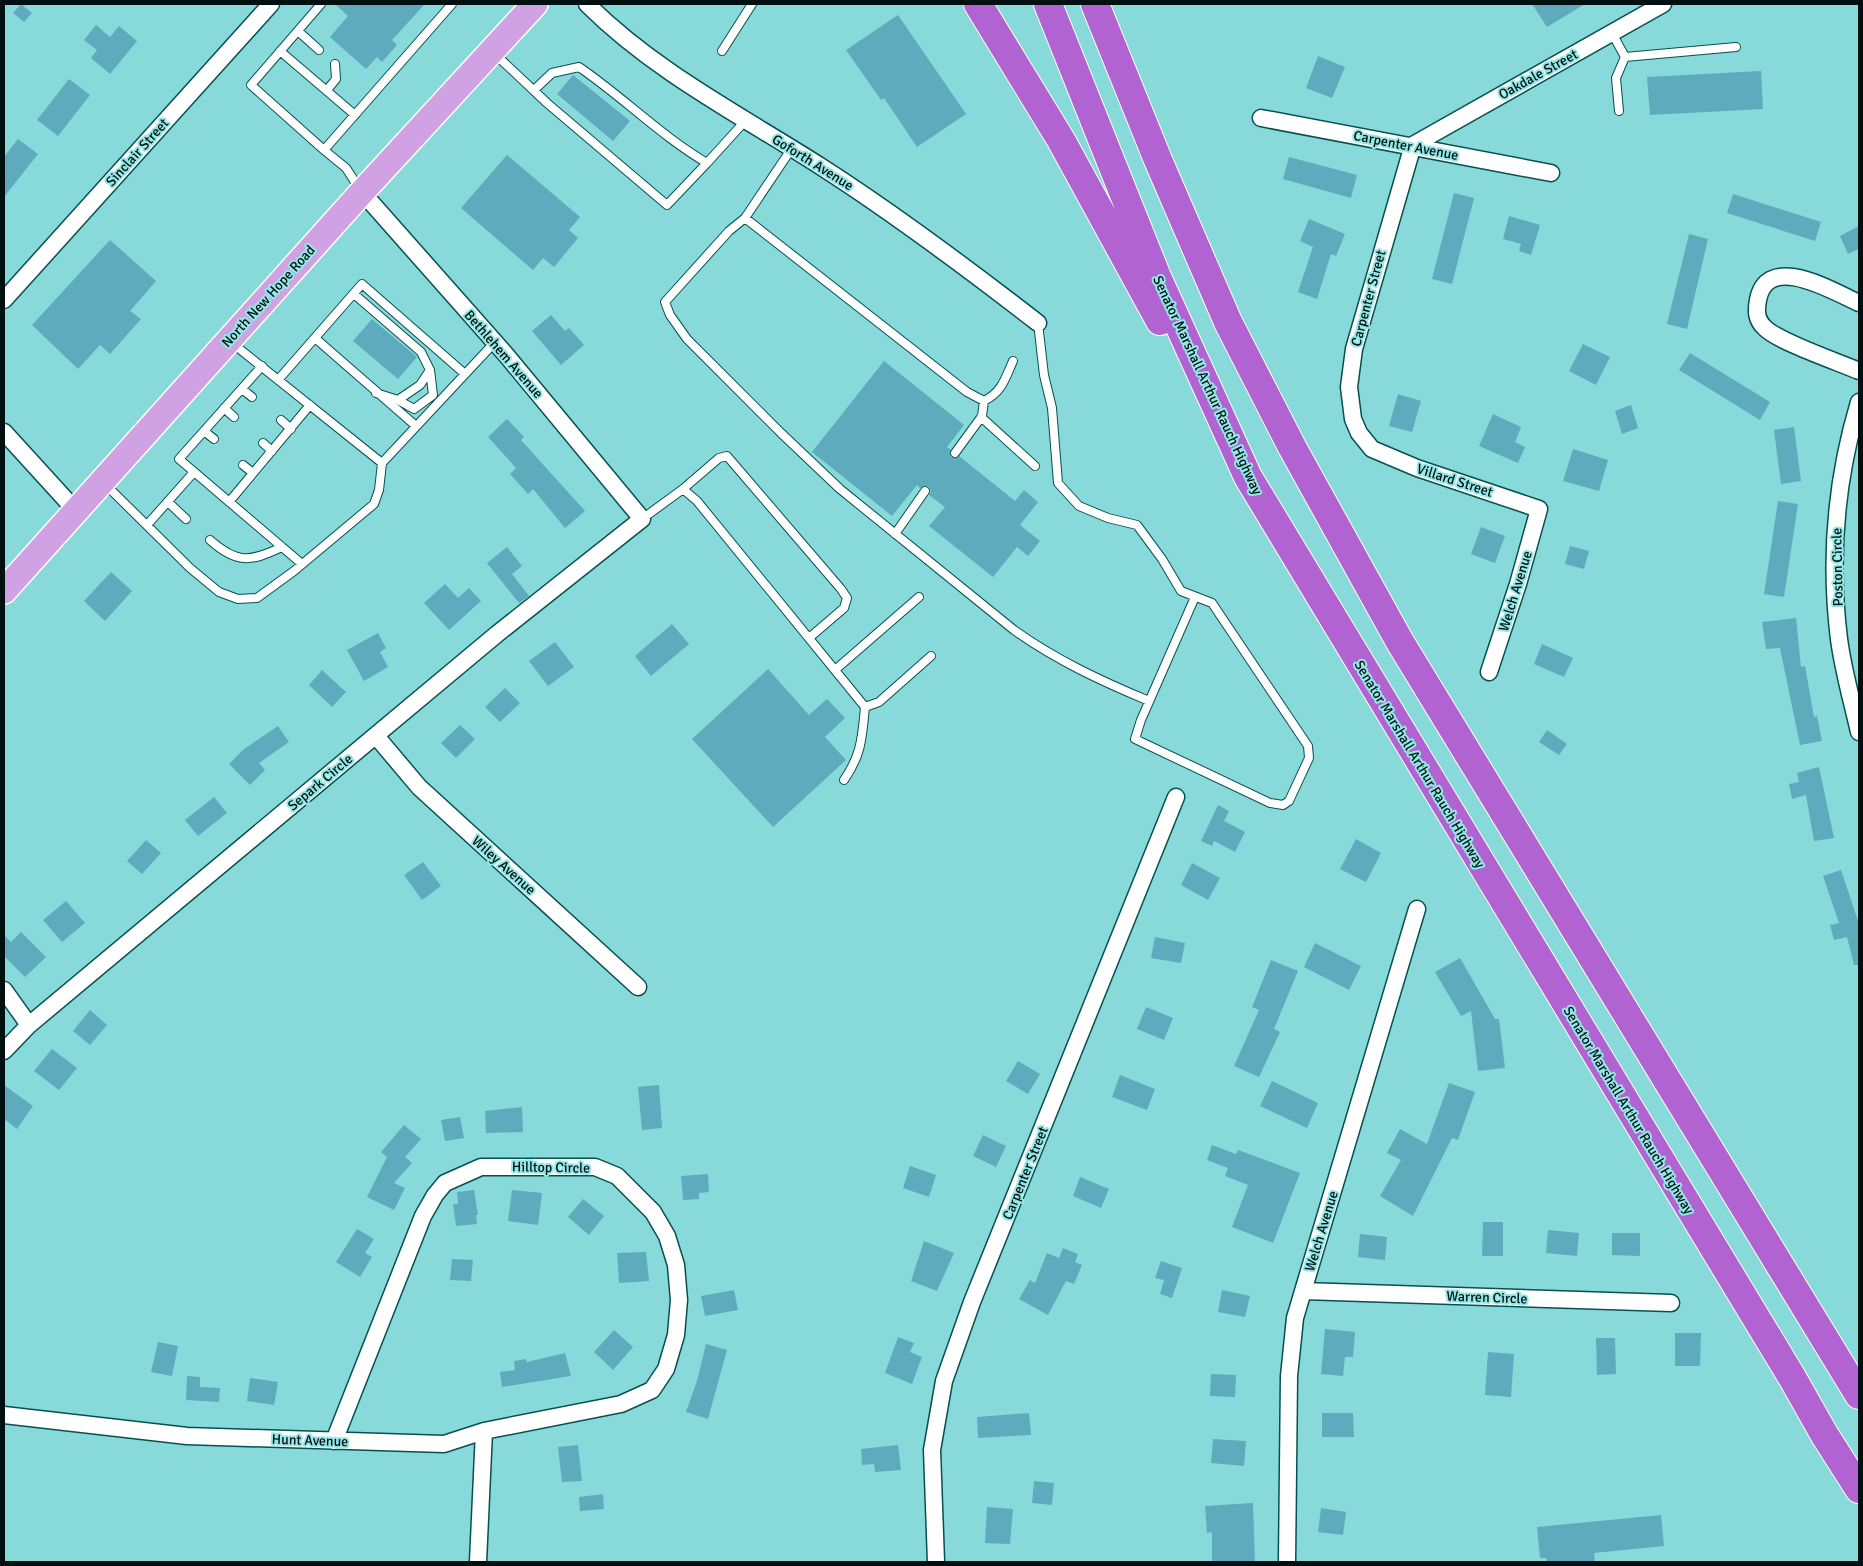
<svg xmlns="http://www.w3.org/2000/svg" width="1863" height="1566" font-family="Signika,sans-serif">
  <style>
    .building { fill: #5eabbe }
    .lines { fill: none; stroke-linecap: round; stroke-linejoin: round }
    .lane-casing { stroke: #065050; stroke-width: 10 }
    .street-casing { stroke: #065050; stroke-width: 19 }
    .primary-casing { stroke: #fff; stroke-width: 28 }
    .highway-casing { stroke: #fff; stroke-width: 30 }
    .lane { stroke: #fff; stroke-width: 8 }
    .street { stroke: #fff; stroke-width: 16 }
    .primary { stroke: #d0a1e3; stroke-width: 25 }
    .highway { stroke: #b163d1; stroke-width: 28 }
    .labels { text-anchor: middle; stroke-width: 4; stroke-linejoin: round; paint-order: stroke }
    .street-label { font-size: 14px; fill: #001010; stroke: #94e7e6 }
  </style>
  <rect width="100%" height="100%" fill="#87dad9"/>
  <path class="building" d="M21 4 32 13 24 22 13 13Z
    M335 4H425L392 40 397 45 382 62 377 57 366 69 330 37 348 16Z
    M1532 4H1585L1547 27Z
    M898 15 966 114 917 147 884 98 881 100 846 50Z
    M96 25 110 37 119 26 137 41 110 74 91 58 97 50 84 40Z
    M1318 56 1345 67 1332 98 1306 88Z
    M1761 71 1763 109 1650 115 1647 77Z
    M573 75 630 121 613 141 557 94Z
    M69 79 90 95 58 136 37 120Z
    M18 139 38 154 4 197V157Z
    M507 155 580 217 569 230 578 238 554 267 543 258 533 270 461 208Z
    M1289 157 1357 175 1351 198 1283 179Z
    M1454 193 1474 198 1452 284 1432 279Z
    M1733 194 1821 222 1815 241 1727 213Z
    M1509 216 1540 225 1531 255 1519 251 1521 244 1503 239Z
    M1309 219 1345 234 1336 256 1331 254 1317 299 1298 292 1313 247 1300 241Z
    M1859 226V249L1848 254 1840 236Z
    M1689 234 1708 239 1687 329 1667 324Z
    M110 240 156 281 130 311 141 319 110 354 100 345 78 369 32 325Z
    M551 315 565 331 569 328 584 345 561 365 532 331Z
    M372 319 417 357 398 379 353 341Z
    M1583 344 1610 357 1596 385 1569 371Z
    M1690 353 1770 402 1760 420 1679 370Z
    M884 361 964 425 947 447 951 450V457L959 456 1015 501 1024 490 1038 502 1020 525 1040 541 1028 556 1017 547 993 577 929 526 945 507 929 495 931 491 928 486 920 488 917 485 892 516 812 452Z
    M1398 394 1421 401 1412 432 1389 426Z
    M1631 405 1638 428 1622 434 1615 411Z
    M1493 414 1521 427 1515 442 1525 447 1518 463 1479 446Z
    M507 419 524 437 521 440 585 511 565 528 533 489 528 494 510 474 516 468 488 437Z
    M1794 427 1801 481 1781 484 1774 430Z
    M1573 449 1608 460 1599 491 1563 481Z
    M1778 501 1798 504 1784 597 1764 594Z
    M1481 527 1505 536 1495 563 1471 554Z
    M1570 546 1589 551 1584 569 1565 564Z
    M507 547 522 566 512 574 529 596 519 603 487 563Z
    M111 572 132 591 105 621 84 601Z
    M445 584 458 598 469 588 481 601 449 630 424 603Z
    M1796 618 1801 667 1805 666 1814 717 1817 716 1822 741 1800 745 1780 648 1766 649 1762 622Z
    M672 624 689 644 651 676 635 656Z
    M378 633 386 648 380 652 388 667 364 681 347 650Z
    M555 642 574 667 548 686 529 661Z
    M1542 644 1573 658 1564 677 1534 664Z
    M768 669 809 715 827 699 845 718 825 737 846 760 773 827 692 739Z
    M322 670 346 692 332 707 309 685Z
    M505 688 520 703 500 722 485 707Z
    M460 725 475 739 456 758 441 743Z
    M278 726 289 742 259 763 265 770 250 785 229 764 244 749Z
    M1547 730 1567 744 1559 755 1539 742Z
    M1819 767 1834 838 1814 841 1806 795 1792 799 1789 784 1799 782 1797 773Z
    M214 797 227 813 198 836 185 820Z
    M1218 805 1229 811 1224 821 1245 832 1235 852 1214 841 1212 846 1201 841Z
    M1356 839 1381 853 1366 882 1340 869Z
    M146 840 161 853 142 874 127 861Z
    M423 862 441 886 422 900 404 875Z
    M1192 863 1220 878 1208 900 1181 885Z
    M1841 870 1859 924V965H1854L1847 937 1834 940 1830 925 1839 923 1823 876Z
    M66 901 85 923 62 942 43 920Z
    M21 932 46 957 25 977 4 956V935L11 942Z
    M1155 937 1185 943 1181 963 1151 958Z
    M1315 943 1361 966 1349 990 1304 967Z
    M1460 958 1495 1019H1499L1505 1068 1478 1071 1471 1011 1461 1016 1435 972Z
    M1271 960 1298 971 1274 1029 1280 1032 1259 1077 1234 1066 1259 1010 1252 1007Z
    M1146 1007 1173 1018 1164 1040 1137 1029Z
    M90 1010 107 1025 90 1045 73 1031Z
    M52 1049 77 1068 59 1090 34 1071Z
    M1018 1061 1040 1074 1028 1094 1006 1081Z
    M1120 1075 1155 1089 1147 1110 1112 1097Z
    M1272 1081 1318 1103 1307 1128 1260 1106Z
    M1449 1083 1475 1092 1458 1140 1452 1138 1413 1216 1380 1196 1401 1160 1387 1153 1400 1129 1427 1144Z
    M4 1085 33 1106 17 1129 4 1119Z
    M659 1085 662 1128 642 1130 638 1087Z
    M522 1107 523 1132 486 1133 485 1111Z
    M460 1117 464 1138 445 1141 441 1120Z
    M404 1125 421 1139 405 1157 412 1163 394 1183 405 1188 394 1210 367 1197 387 1157 381 1152Z
    M983 1135 1006 1146 996 1167 973 1156Z
    M1212 1145 1236 1154 1238 1150 1300 1173 1273 1243 1232 1227 1248 1185 1225 1176 1228 1168 1207 1160Z
    M910 1166 936 1175 929 1197 903 1188Z
    M708 1174 709 1192 699 1193V1199L683 1200 681 1176Z
    M1080 1177 1109 1189 1101 1208 1073 1196Z
    M474 1190 478 1215H476L477 1224 456 1226 453 1204H458L457 1192Z
    M512 1190 542 1193 538 1225 508 1221Z
    M583 1199 604 1216 589 1235 568 1217Z
    M1483 1222H1503V1256H1482Z
    M357 1229 374 1239 365 1253 372 1257 360 1277 336 1262Z
    M1548 1230 1579 1233 1577 1256 1546 1253Z
    M1612 1233H1640V1256L1612 1255Z
    M1360 1234 1387 1237 1385 1260 1358 1257Z
    M924 1241 954 1253 937 1291 911 1281Z
    M1063 1248 1078 1254 1075 1262 1082 1265 1074 1284 1066 1281 1048 1315 1019 1299 1030 1280 1035 1283 1047 1253 1059 1258Z
    M646 1252 649 1281 619 1283 617 1253Z
    M452 1259 473 1260 471 1281 450 1280Z
    M1161 1261 1182 1268 1172 1298 1160 1294 1164 1280 1155 1278Z
    M734 1290 738 1310 705 1316 701 1296Z
    M1222 1290 1250 1296 1245 1317 1218 1312Z
    M1325 1329 1355 1332 1353 1357H1345L1343 1376 1321 1374Z
    M614 1330 633 1347 613 1370 594 1352Z
    M1675 1333H1701L1700 1366H1675Z
    M898 1337 914 1343 910 1352 922 1357 912 1384 885 1373Z
    M1596 1338H1615L1616 1374 1597 1375Z
    M158 1342 178 1346 172 1376 151 1372Z
    M706 1344 727 1350 708 1419 686 1412 697 1381Z
    M1488 1352 1514 1354 1511 1397 1485 1395Z
    M565 1353 571 1376 502 1387 500 1372 515 1370 514 1361 526 1359 527 1362Z
    M1211 1374 1236 1375 1235 1397 1210 1396Z
    M187 1376 200 1377V1387L220 1388 219 1402 186 1400Z
    M250 1378 278 1382 274 1405 247 1401Z
    M1029 1413 1031 1435 978 1438 977 1417Z
    M1322 1413H1353L1354 1437H1322Z
    M1213 1439 1246 1441 1244 1466 1211 1463Z
    M578 1445 582 1481 562 1482 558 1447Z
    M898 1445 901 1470 875 1472 874 1464 862 1465 861 1449Z
    M1034 1481 1054 1483 1052 1505 1032 1503Z
    M603 1494 604 1509 580 1511 579 1497Z
    M1253 1503 1255 1562H1212V1532L1207 1533 1205 1506Z
    M987 1507 1013 1509 1010 1544 985 1543Z
    M1321 1508 1346 1512 1343 1535 1318 1532Z
    M1661 1515 1664 1546 1594 1553 1595 1562H1547L1546 1558H1540L1537 1527Z"/>
  <g class="lines">
    <g class="lane-casing">
      <path id="lane" d="M321 4 251 85 324 150
        M298 31 319 50
        M1612 33 1625 57 1736 47
        M280 51 355 115
        M722 51 752 4
        M495 54 547 103 667 205 707 163
        M327 90 336 79 335 64
        M534 90 552 73 579 67C623 97 661 136 707 163L746 120
        M1619 111 1616 78 1625 57
        M792 148 745 218 967 392 984 401C1002 392 1005 379 1013 361
        M359 188 346 168 324 150 452 4
        M745 218 729 231 665 302 670 315 687 339 781 433 840 489 1014 630C1056 660 1101 681 1149 701
        M354 294 421 352 430 370 420 385 398 400 376 393
        M1038 323 1044 375 1052 408 1058 483 1079 506 1108 518 1137 525 1162 559 1181 591 1212 603 1308 746 1309 758 1289 801 1283 805 1270 803 1135 739 1141 720 1195 597
        M315 338 416 426
        M232 343 382 463 495 342
        M262 366 179 459 302 564
        M278 380 362 284 465 374
        M242 389 252 397
        M398 400 414 409 433 395 430 370
        M224 408 234 417
        M981 417 1035 466
        M281 420 291 429
        M204 431 214 439
        M263 443 272 451
        M955 453 982 416 984 401
        M243 465 253 473
        M105 484 190 568 219 592 238 599 257 598 294 571 374 504 379 490 382 463
        M683 489 719 458 727 456 841 589 847 598 844 608 809 638
        M168 502 186 519
        M229 502 310 405
        M642 519 683 489 697 501 865 707C862 737 862 754 844 780
        M147 525 194 472
        M895 534 925 491
        M210 540C237 564 250 562 282 547
        M835 670 919 597
        M865 707 879 702 931 656"/>
    </g>
    <g class="street-casing">
      <path id="street" d="M587 4C654 71 740 115 820 166 895 214 967 268 1038 323
        M1261 118 1551 173
        M4 300 271 4
        M1859 303C1834 292 1767 251 1758 300 1756 311 1756 320 1765 328 1779 342 1838 362 1859 371
        M1859 402C1836 479 1829 559 1839 639 1843 670 1852 701 1859 732
        M4 432 76 511
        M1489 672 1518 584 1539 509 1417 468 1372 449 1359 433 1353 419 1349 387 1354 349 1413 145 1663 4
        M376 736 419 787 638 987
        M4 990 29 1025
        M4 1051 29 1025 497 634 642 519 507 356 362 192
        M1303 1291 1671 1303
        M4 1415 187 1436 444 1444 484 1431 621 1404 652 1390 666 1369 676 1335 679 1300 676 1265 667 1236 653 1212 617 1176 595 1167H481L445 1183 435 1195 423 1216 334 1441
        M478 1562 484 1431
        M936 1562 932 1450 944 1381 972 1302 1176 797
        M1287 1562 1289 1376 1295 1318 1417 909"/>
    </g>
    <g class="primary-casing">
      <path id="primary" d="M4 591 362 192 535 4"/>
    </g>
    <g class="highway-casing">
      <path id="highway" d="M978 4 1061 140 1160 321
        M1048 4 1157 277 1248 477 1793 1379 1824 1434 1859 1489
        M1095 4 1158 160 1228 322 1292 447 1400 642 1859 1395"/>
    </g>
    <use href="#lane" class="lane"/>
    <use href="#street" class="street"/>
    <use href="#primary" class="primary"/>
    <use href="#highway" class="highway"/>
  </g>
  <g class="labels">
    <g class="street-label">
      <text transform="translate(1538 74) rotate(-29)" y="5">Oakdale Street</text>
      <text transform="translate(1406 145) rotate(11)" y="5">Carpenter Avenue</text>
      <text transform="translate(137 152) rotate(-48)" y="5">Sinclair Street</text>
      <text transform="translate(813 162) rotate(32)" y="5">Goforth Avenue</text>
      <text transform="translate(268 296) rotate(-48)" y="5">North New Hope Road</text>
      <text transform="translate(1368 298) rotate(-75)" y="5">Carpenter Street</text>
      <text transform="translate(504 354) rotate(49)" y="5">Bethlehem Avenue</text>
      <text transform="translate(1208 385) rotate(65)" y="5">Senator Marshall Arthur Rauch Highway</text>
      <text transform="translate(1455 480) rotate(18)" y="5">Villard Street</text>
      <text transform="translate(1837 567) rotate(-91)" y="5">Poston Circle</text>
      <text transform="translate(1515 591) rotate(-73)" y="5">Welch Avenue</text>
      <text transform="translate(1420 764) rotate(59)" y="5">Senator Marshall Arthur Rauch Highway</text>
      <text transform="translate(320 782) rotate(-40)" y="5">Separk Circle</text>
      <text transform="translate(504 865) rotate(42)" y="5">Wiley Avenue</text>
      <text transform="translate(1629 1110) rotate(59)" y="5">Senator Marshall Arthur Rauch Highway</text>
      <text transform="translate(551 1167) rotate(1)" y="5">Hilltop Circle</text>
      <text transform="translate(1025 1173) rotate(-68)" y="5">Carpenter Street</text>
      <text transform="translate(1321 1231) rotate(-73)" y="5">Welch Avenue</text>
      <text transform="translate(1487 1297) rotate(2)" y="5">Warren Circle</text>
      <text transform="translate(310 1440) rotate(2)" y="5">Hunt Avenue</text>
    </g>
  </g>
  <rect width="1863" height="1566" fill="none" stroke="#001010" stroke-width="10"/>
</svg>
